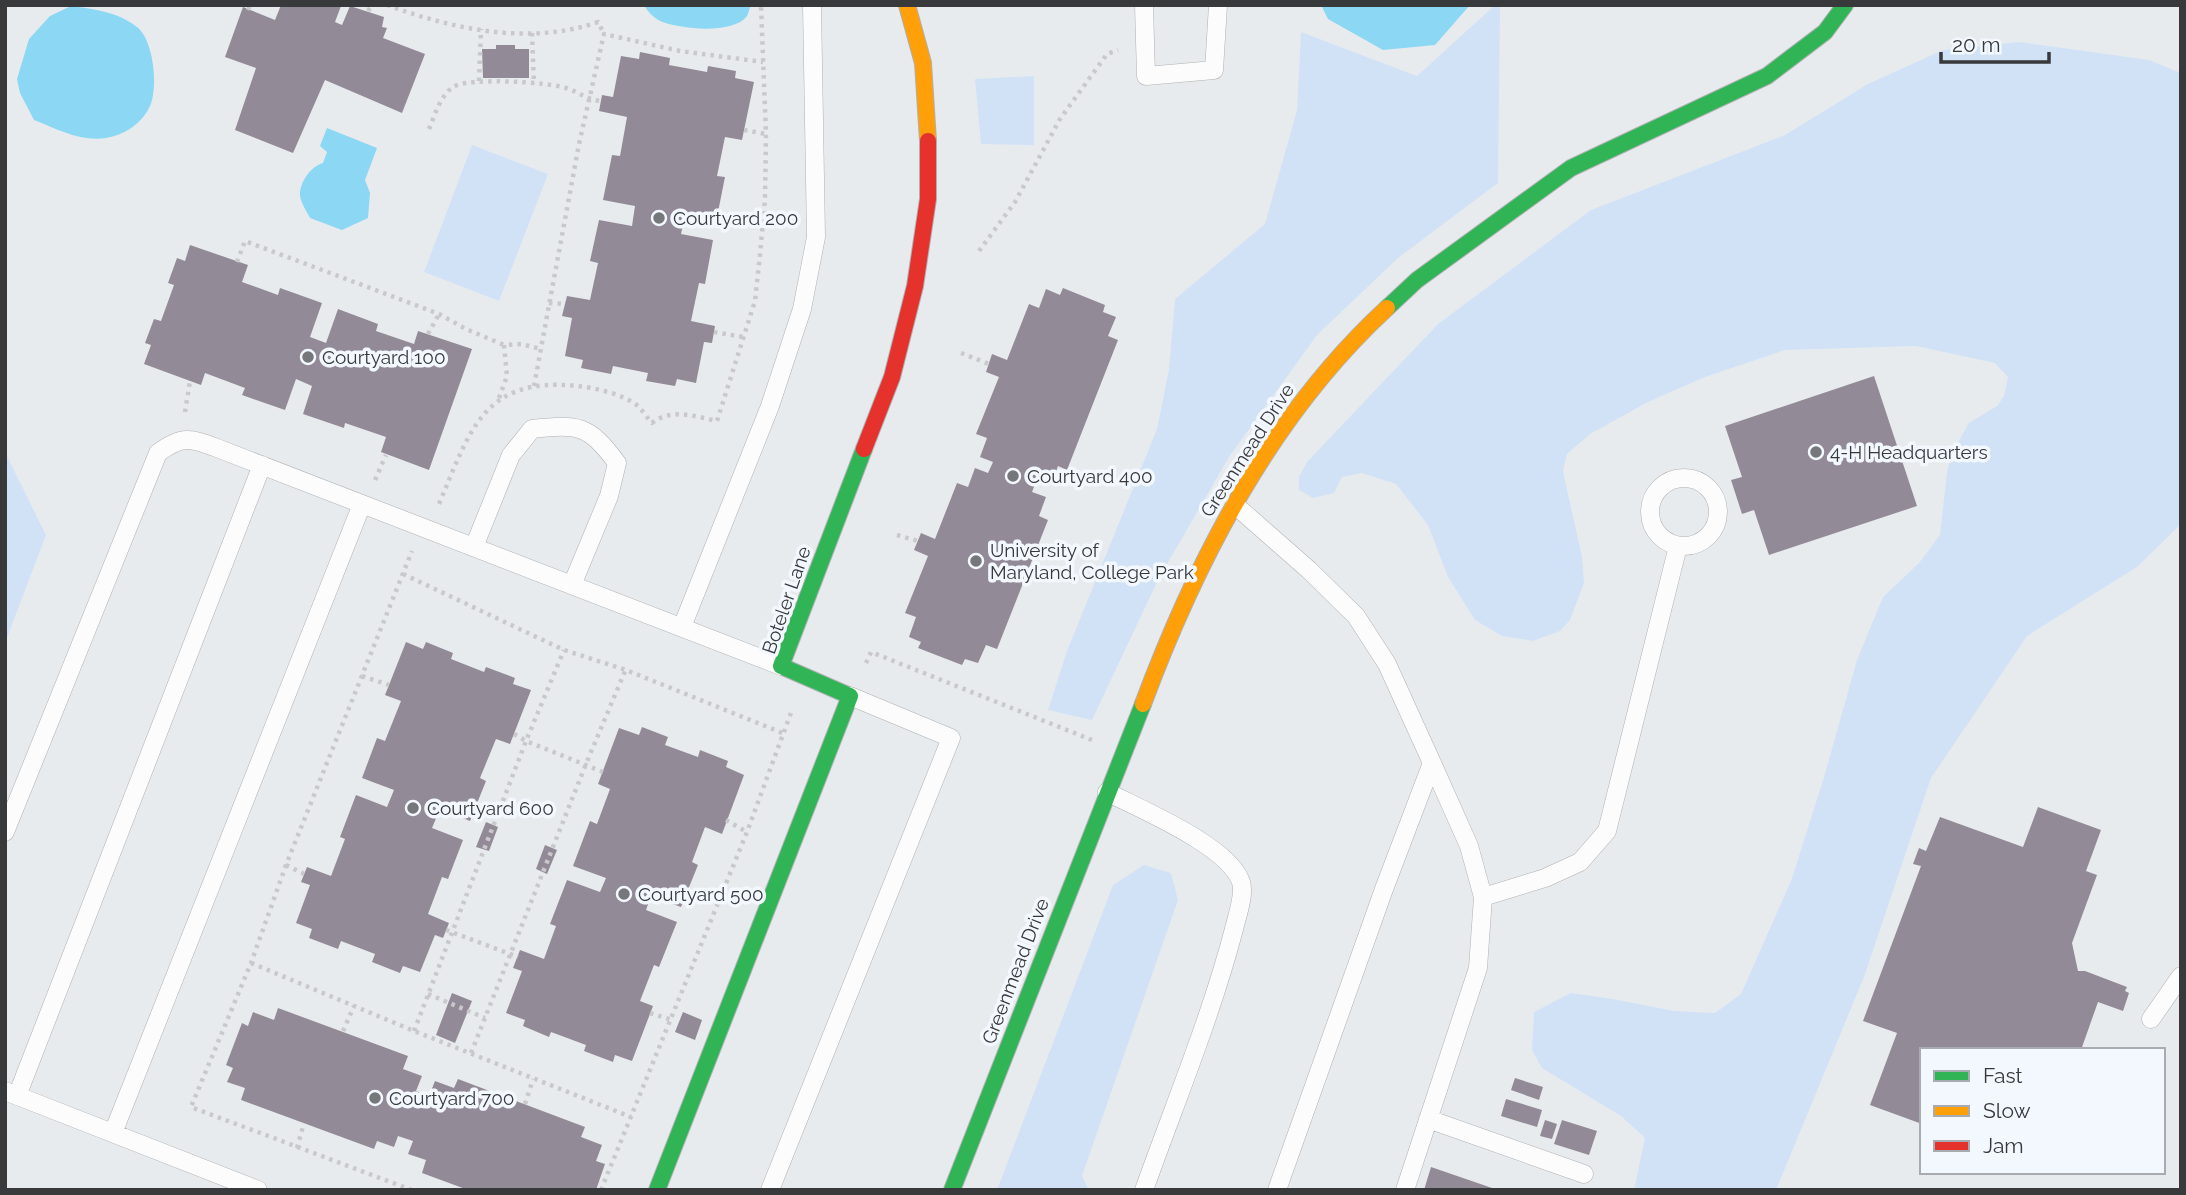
<svg xmlns="http://www.w3.org/2000/svg" width="2186" height="1195" font-family="Raleway,sans-serif">
  <style>
    .green { fill: #d1e2f7 }
    .water { fill: #8bd7f4 }
    .building { fill: #938a97 }
    .lines { fill: none; stroke-linecap: round; stroke-linejoin: round }
    .lane-casing { stroke: #aeb1b3; stroke-width: 19 }
    .fast-casing { stroke: #aeb1b3; stroke-width: 18 }
    .slow-casing { stroke: #aeb1b3; stroke-width: 18 }
    .jam-casing { stroke: #aeb1b3; stroke-width: 18 }
    .path { stroke: #c9c9cb; stroke-width: 4.5; stroke-dasharray: 3.5 5; stroke-linecap: butt }
    .lane { stroke: #fcfcfc; stroke-width: 18 }
    .fast { stroke: #30b455; stroke-width: 16 }
    .slow { stroke: #ff9f0a; stroke-width: 16 }
    .jam { stroke: #e5322d; stroke-width: 16 }
    .poi-dot { fill: #75777a; stroke: #f3f8fe; stroke-width: 2.5 }
    .labels { text-anchor: middle; stroke-width: 7; stroke-linejoin: round; paint-order: stroke }
    .poi-label { font-size: 19px; fill: #37393b; stroke: #f3f8fe; text-anchor: start }
    .street-label { font-size: 19px; fill: #37393b; stroke: #f3f8fe }
  </style>
  <rect width="100%" height="100%" fill="#e8ebee"/>
  <path class="green" d="M1495 5H1500L1498 183 1398 258 1317 335 1229 457 1159 578 1092 720 1048 710 1067 651 1157 429 1169 369 1175 299 1265 224 1297 110 1301 32 1417 76Z
    M2019 42 2149 60 2181 73V524L2137 567 2027 636 1931 778 1864 977 1776 1190H1634L1645 1138 1621 1116 1542 1068 1532 1050 1534 1012 1571 993 1613 999 1674 1011 1715 1013 1741 994 1791 881 1824 777 1857 660 1883 597 1919 563 1940 535 1947 472 1952 453 1969 423 1997 406 2004 396 2008 377 1995 363 1916 346 1785 350 1705 377 1648 402 1590 434 1567 454 1563 471 1582 557 1584 583 1570 620 1560 631 1533 641 1502 636 1475 620 1448 577 1428 525 1396 484 1362 473 1342 477 1334 493 1313 498 1299 490V477L1307 462 1438 324 1591 210 1785 135 1868 84 1943 50Z
    M1034 76V145L981 144 975 79Z
    M472 145 548 174 499 301 424 272Z
    M5 452 46 535 5 643Z
    M1144 865 1171 873 1178 900 1082 1176 1089 1190H997L1113 885Z"/>
  <path class="water" d="M644 5H751C750 6 748 15 747 16 733 35 679 29 660 21 653 17 648 12 644 5Z
    M1321 5H1470L1435 45 1383 50 1328 19Z
    M71 6C94 9 118 12 137 27 154 40 159 90 149 108 141 124 124 135 106 138 81 142 57 129 34 120L20 93 17 79 29 39 50 16Z
    M327 128 377 148 365 180 370 193 368 218 342 230 310 218C307 212 301 203 300 196 299 183 311 166 323 163L327 152 320 146Z"/>
  <path class="building" d="M281 5H338L341 6 335 22 342 25 350 6 384 17 382 27 387 28 383 38 425 54 402 113 325 80 293 153 235 130 256 68 225 57 243 7 275 20Z
    M496 45H515V49H529V78H483L482 49H496Z
    M640 52 670 58 669 65 707 72 708 66 736 71 735 78 754 82 742 140 725 137 717 176 725 177 716 222 685 216 681 234 713 240 705 284 699 283 691 321 715 326 712 343 704 342 696 383 677 379 675 386 646 381 648 373 613 366 611 374 581 368 583 360 565 356 572 318 562 316 567 296 590 300 598 263 590 261 599 220 632 226 635 206 603 200 612 155 620 156 627 117 599 111 602 95 613 97 621 56 639 59Z
    M190 245 248 265 242 282 278 295 280 288 322 303 310 337 326 343 338 309 378 324 376 331 414 344 418 331 472 349 429 470 381 452 386 437 345 423 344 428 303 414 312 386 296 379 285 410 242 395 245 388 205 373 201 385 144 364 151 345 145 343 154 319 161 321 174 285 168 283 177 258 185 261Z
    M1063 288 1105 305 1103 312 1116 317 1108 336 1118 340 1067 470 1058 466 1051 485 1037 479 1032 492 1046 497 1039 516 1048 520 997 649 986 645 978 663 965 659 962 665 918 648 921 642 909 637 916 617 905 613 928 556 914 550 921 533 935 539 957 483 968 487 975 468 988 473 993 462 980 457 987 438 976 434 999 377 986 372 992 354 1007 360 1029 304 1039 308 1046 289 1060 295Z
    M1874 376 1917 506 1769 555 1754 510 1742 514 1731 480 1742 477 1725 426Z
    M406 642 423 649 426 642 453 653 451 659 484 672 486 667 515 678 513 684 531 690 510 744 496 739 480 778 486 781 470 821 440 809 432 828 463 840 448 879 442 877 428 914 449 923 443 938 435 935 420 972 403 966 400 973 372 962 375 954 341 941 338 949 309 938 312 929 296 923 310 885 301 882 307 867 331 876 345 839 340 837 356 795 387 807 394 790 362 778 377 738 385 741 401 701 385 695Z
    M642 727 668 737 665 745 698 757 700 750 728 761 726 767 744 775 722 834 705 827 692 862 698 865 681 907 651 896 646 910 677 922 659 967 654 965 640 1001 653 1006 632 1061 615 1055 613 1062 584 1051 586 1045 551 1032 549 1037 523 1026 525 1020 506 1013 522 971 513 968 520 950 544 959 556 926 550 924 567 880 600 892 606 878 573 866 590 821 597 824 610 789 598 784 619 728 639 735Z
    M2038 807 2101 830 2086 871 2097 875 2072 943 2078 971H2085L2127 987 2125 991 2129 993 2123 1011 2098 1002 2081 1050H1922V1124L1870 1105 1897 1033 1863 1021 1921 866 1913 864 1919 848 1926 851 1940 817 2023 847Z
    M486 822 498 827 489 851 476 847Z
    M545 845 557 850 547 874 536 869Z
    M452 993 472 1001 455 1043 436 1035Z
    M278 1008 408 1056 403 1069 422 1076 416 1091 429 1096 435 1081 454 1088 458 1079 585 1127 581 1137 602 1145 596 1161 605 1164 596 1190H468L422 1173 426 1160 408 1154 413 1141 398 1136 394 1147 377 1141 374 1149 241 1100 245 1088 227 1082 233 1068 226 1065 242 1023 248 1026 253 1012 274 1020Z
    M683 1012 702 1020 695 1040 675 1032Z
    M1515 1078 1543 1087 1539 1100 1511 1090Z
    M1506 1099 1542 1110 1537 1127 1501 1116Z
    M1545 1120 1557 1124 1552 1139 1540 1136Z
    M1562 1120 1597 1131 1589 1155 1554 1144Z
    M1431 1167 1495 1189V1190H1424Z"/>
  <g class="lines">
    <g class="lane-casing">
      <path id="lane" d="M1144 5 1146 76 1214 70 1218 5
        M1650 512a34 34 0 1 1 68 0a34 34 0 1 1-68 0Z
        M1235 505 1309 570 1356 616 1387 664 1432 763 1384 889 1277 1190
        M474 547 511 455 532 429C578 424 588 424 617 463L609 496 572 585
        M682 627 770 406 802 309 816 237 812 5
        M1107 792C1140 809 1229 846 1241 882 1245 895 1237 916 1234 929 1211 1017 1175 1103 1144 1190
        M5 832 158 453C182 435 191 438 217 448L781 666
        M1483 897 1545 878 1580 862 1607 831 1678 546
        M2151 1019 2181 976
        M5 1091 258 1190
        M17 1096 262 465
        M1428 1119 1584 1174
        M113 1133 362 504
        M770 1190 951 738 850 696
        M1405 1190 1478 968 1483 897 1469 846 1432 763"/>
    </g>
    <g class="fast-casing">
      <path id="fast" d="M1387 308 1417 280 1571 168 1767 76 1825 32 1845 5
        M657 1190 850 696 781 666 864 449
        M952 1190 1143 704"/>
    </g>
    <g class="slow-casing">
      <path id="slow" d="M907 5 923 63 928 141
        M1143 704C1197 559 1272 414 1387 308"/>
    </g>
    <g class="jam-casing">
      <path id="jam" d="M864 449 892 377 915 286 928 199V141"/>
    </g>
    <path class="path" d="M387 5C453 29 529 46 598 22L604 34
      M248 10 250 5
      M368 11 372 5
      M532 33 534 84
      M479 81 481 29
      M429 129C435 115 440 96 453 87 468 77 548 82 566 88 579 92 587 100 601 101
      M744 130 766 134
      M979 251 1015 202 1060 119 1107 54 1118 50
      M237 262 245 241 439 314 466 329 504 345
      M549 303 565 304
      M714 332 743 337
      M428 334 439 314
      M961 353 989 364
      M534 386 579 144 604 34 680 51 763 62
      M499 398 507 376 504 345 521 344 541 349
      M185 412 190 381
      M375 480 386 455
      M439 504C470 431 483 376 577 386 596 388 623 394 638 406 643 411 647 418 652 423 670 408 695 416 717 421L755 301 760 255 765 199 766 134 761 5
      M897 535 918 541
      M403 574 564 650 626 670 785 734
      M866 663 871 652 1092 740
      M362 676 389 685
      M514 734 526 741 603 772
      M726 820 747 832
      M286 865 304 874
      M446 930 518 957
      M251 963 414 1031 631 1117
      M428 994 485 1018
      M650 1013 672 1020
      M343 1031 354 1006
      M414 1031 526 741 564 650
      M471 1053 586 764 625 671
      M525 1104 533 1079
      M297 1148 304 1123
      M412 1190 191 1107 251 963 286 865 412 551
      M601 1190 747 832 792 710"/>
    <use href="#lane" class="lane"/>
    <use href="#fast" class="fast"/>
    <use href="#slow" class="slow"/>
    <use href="#jam" class="jam"/>
  </g>
  <g class="poi-dot">
    <circle cx="659" cy="218" r="7"/>
    <circle cx="308" cy="357" r="7"/>
    <circle cx="1816" cy="452" r="7"/>
    <circle cx="1013" cy="476" r="7"/>
    <circle cx="976" cy="561" r="7"/>
    <circle cx="413" cy="808" r="7"/>
    <circle cx="624" cy="894" r="7"/>
    <circle cx="375" cy="1098" r="7"/>
  </g>
  <g class="labels">
    <g class="poi-label">
      <text x="673" y="225">Courtyard 200</text>
      <text x="322" y="364">Courtyard 100</text>
      <text x="1830" y="459">4-H Headquarters</text>
      <text x="1027" y="483">Courtyard 400</text>
      <text x="990" y="557">University of<tspan x="990" dy="22">Maryland, College Park</tspan></text>
      <text x="427" y="815">Courtyard 600</text>
      <text x="638" y="901">Courtyard 500</text>
      <text x="389" y="1105">Courtyard 700</text>
    </g>
    <g class="street-label">
      <text transform="translate(1247 450) rotate(-57)" y="7">Greenmead Drive</text>
      <text transform="translate(786 600) rotate(-71)" y="7">Boteler Lane</text>
      <text transform="translate(1015 971) rotate(-69)" y="7">Greenmead Drive</text>
    </g>
  </g>
  <rect width="2186" height="1195" fill="none" stroke="#37393b" stroke-width="14"/>
  <rect x="1920" y="1048" width="245" height="126" fill="#f3f8fe" stroke="#a8acb0" stroke-width="2"/>
  <rect x="1934" y="1071" width="35" height="10" fill="#30b455" stroke="#a8acb0" stroke-width="2"/>
  <text x="1983" y="1083" font-size="21" fill="#37393b">Fast</text>
  <rect x="1934" y="1106" width="35" height="10" fill="#ff9f0a" stroke="#a8acb0" stroke-width="2"/>
  <text x="1983" y="1118" font-size="21" fill="#37393b">Slow</text>
  <rect x="1934" y="1141" width="35" height="10" fill="#e5322d" stroke="#a8acb0" stroke-width="2"/>
  <text x="1983" y="1153" font-size="21" fill="#37393b">Jam</text>
  <path d="M1941 52v10h108v-10" fill="none" stroke="#37393b" stroke-width="3.5"/>
  <text x="1952" y="52" font-size="21" fill="#37393b" stroke="#f3f8fe" stroke-width="5" paint-order="stroke">20 m</text>
</svg>
